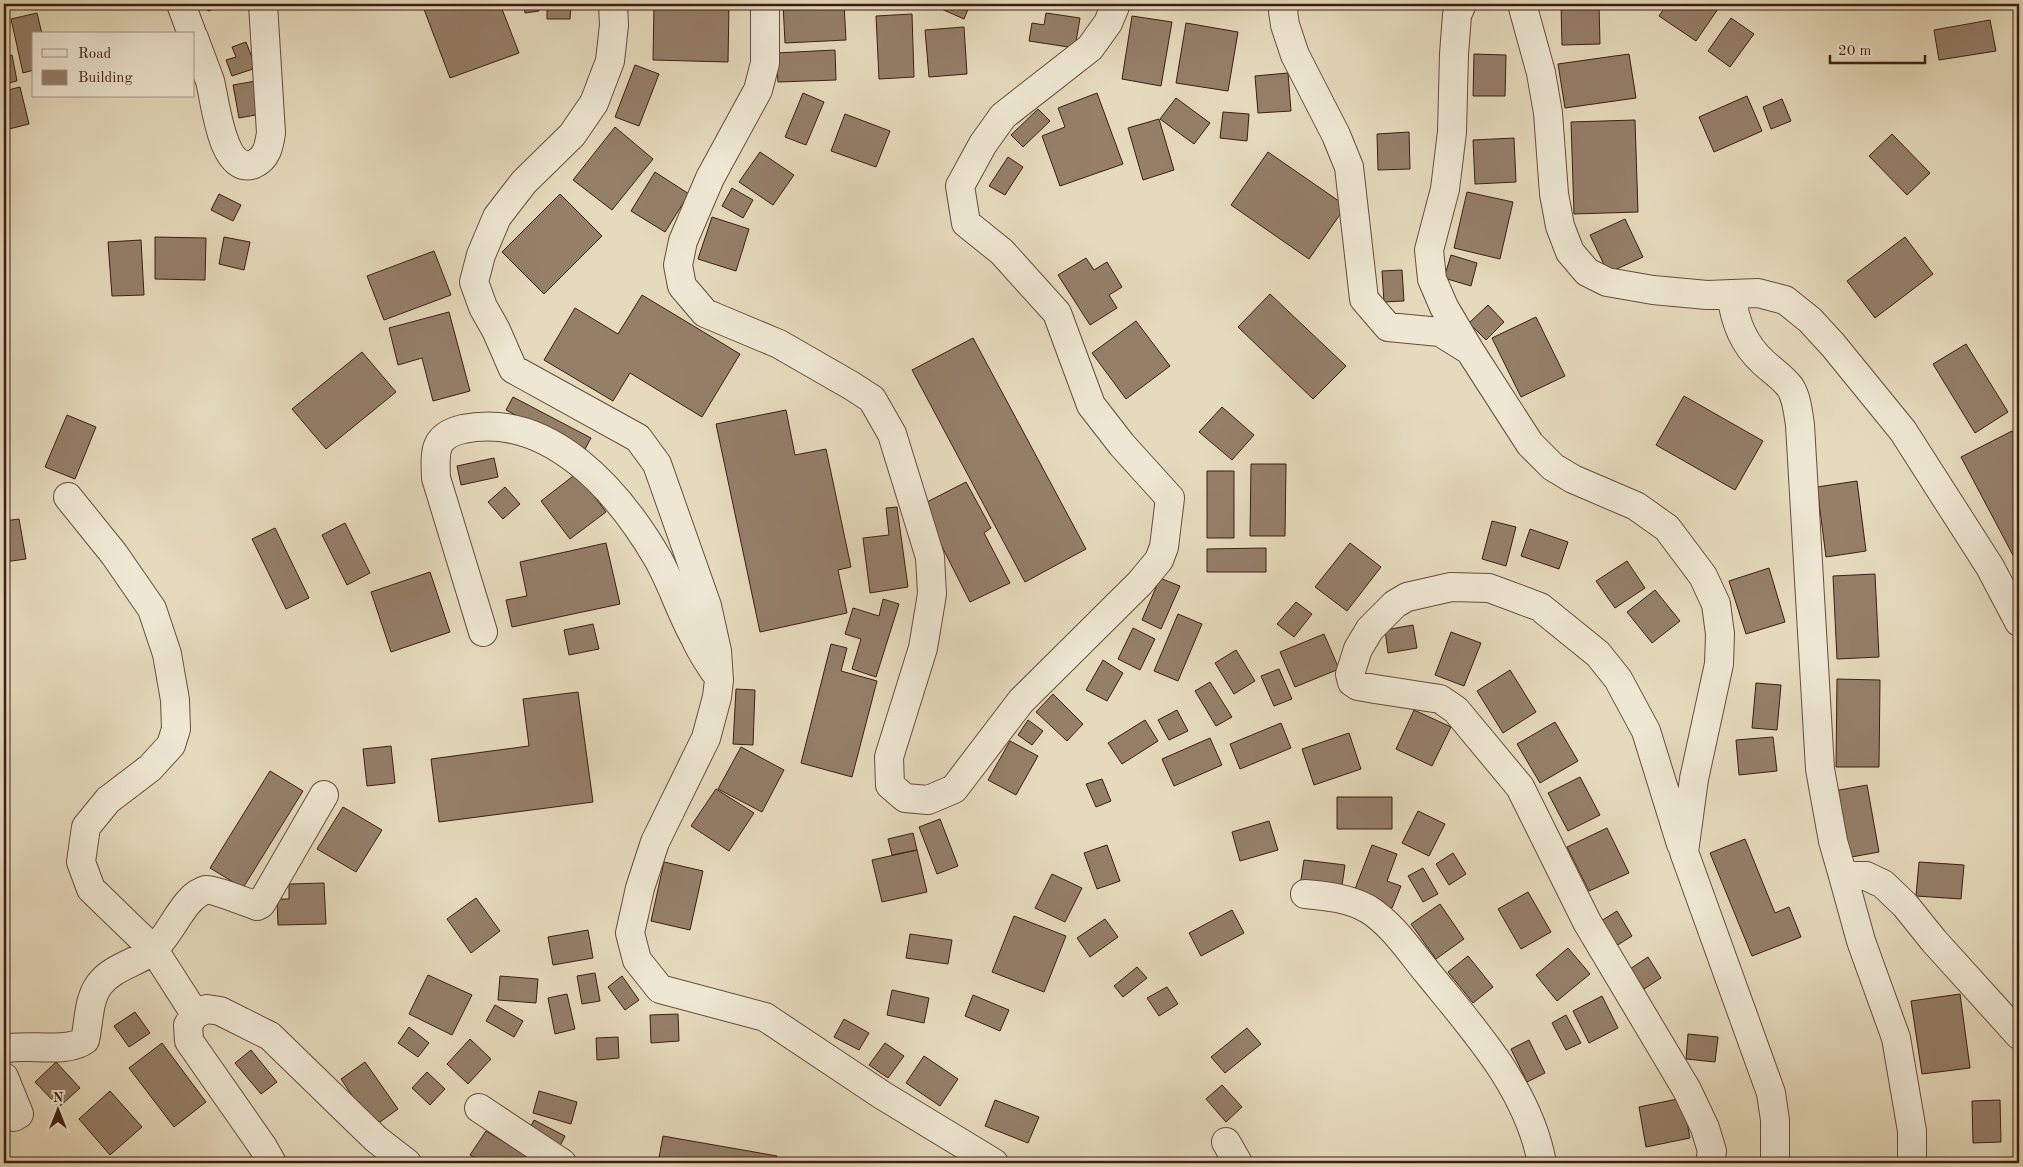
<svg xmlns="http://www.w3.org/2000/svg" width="2023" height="1167" font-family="'Old Standard TT',serif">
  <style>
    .building { fill: #957f69; stroke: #3e1d10 }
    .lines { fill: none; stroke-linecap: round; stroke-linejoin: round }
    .minor-casing { stroke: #684c3b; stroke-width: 30 }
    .minor { stroke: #eee7d3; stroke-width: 28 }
  </style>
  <rect width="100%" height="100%" fill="#e5dabc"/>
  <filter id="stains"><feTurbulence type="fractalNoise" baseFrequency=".004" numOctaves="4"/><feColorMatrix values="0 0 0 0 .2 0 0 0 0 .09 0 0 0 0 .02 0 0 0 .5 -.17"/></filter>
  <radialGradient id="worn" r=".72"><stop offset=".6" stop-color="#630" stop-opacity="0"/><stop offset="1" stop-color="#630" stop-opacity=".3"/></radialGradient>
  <path class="building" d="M205 4H228L208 11Z
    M422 4H500L519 53 450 78Z
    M524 4H538L539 11 525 13Z
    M547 4H571L570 19H547Z
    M654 4H729L728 62 653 60Z
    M783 4H844L846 40 785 43Z
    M930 4H970L964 19Z
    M1067 4H1095V8Z
    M1667 4H1717L1720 6 1696 41 1659 16Z
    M1561 6H1599L1600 44 1562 45Z
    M37 13 42 34H34V70L23 73 11 19Z
    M1046 13 1080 18 1075 48 1029 41 1032 23 1044 25Z
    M912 14 914 77 879 79 876 16Z
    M1132 16 1172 22 1161 86 1122 79Z
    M1731 18 1754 34 1730 67 1708 51Z
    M1990 20 1996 51 1939 60 1934 30Z
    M1186 23 1238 32 1228 91 1176 83Z
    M964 27 967 74 929 77 925 30Z
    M246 42 256 68 232 76 226 60 236 57 232 47Z
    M835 50 836 80 778 82 776 53Z
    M1474 54 1506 55 1505 96H1473Z
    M1629 54 1636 98 1565 108 1558 64Z
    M12 55 17 81 4 84V57Z
    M635 65 659 74 639 126 615 117Z
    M1288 73 1291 111 1258 113 1255 76Z
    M256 81 261 114 239 118 233 85Z
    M20 87 29 124 9 129 4 107V91Z
    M803 93 824 102 806 145 785 137Z
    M1097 93 1123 164 1060 186 1042 136 1065 127 1058 108Z
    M1747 96 1762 131 1714 152 1699 117Z
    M1176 98 1210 123 1194 144 1160 119Z
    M1782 99 1791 121 1771 129 1763 107Z
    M1038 109 1050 121 1023 147 1011 135Z
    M1223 112 1249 114 1247 141 1220 138Z
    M845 114 890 131 876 167 831 151Z
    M1159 119 1174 170 1143 180 1128 128Z
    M1635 120 1638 212 1574 214 1571 122Z
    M615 127 653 159 612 210 573 180Z
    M1409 132 1410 169 1378 170 1377 134Z
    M1892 134 1930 173 1907 195 1869 156Z
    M1514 138 1516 182 1475 184 1473 140Z
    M760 152 794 175 773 205 739 182Z
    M1268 152 1346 206 1309 259 1231 205Z
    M1008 157 1023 167 1005 195 989 186Z
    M655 172 689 194 665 232 631 211Z
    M732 188 753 200 743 218 722 206Z
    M1467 192 1513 202 1500 259 1454 248Z
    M219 194 241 205 233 221 211 210Z
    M560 194 602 236 544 294 502 252Z
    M712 217 749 229 736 271 698 259Z
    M1625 219 1643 257 1608 273 1590 235Z
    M155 237 206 238 205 280 155 279Z
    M224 237 250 242 244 270 219 264Z
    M1905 237 1933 274 1875 318 1847 281Z
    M141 240 144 295 112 296 108 242Z
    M434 251 451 295 384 320 367 276Z
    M1451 255 1477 263 1471 286 1444 278Z
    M1086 258 1094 270 1107 262 1122 287 1109 295 1117 308 1090 325 1058 275Z
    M1402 270 1404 301 1384 302 1382 271Z
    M1270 294 1346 366 1313 399 1238 327Z
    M642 295 740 354 702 417 630 373 613 401 544 360 575 308 618 334Z
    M1488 305 1504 322 1486 340 1469 323Z
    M449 312 470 391 433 401 422 358 398 365 389 328Z
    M1536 317 1565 376 1521 397 1492 338Z
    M1136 321 1170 366 1126 399 1092 353Z
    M973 338 1086 549 1025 582 912 370Z
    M1966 344 2008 412 1975 433 1933 364Z
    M362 352 396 392 326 449 292 409Z
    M1684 396 1763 441 1735 490 1656 445Z
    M513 397 591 438 584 451 506 410Z
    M1222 407 1254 435 1232 460 1199 432Z
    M786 410 795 455 826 449 851 567 838 570 847 613 760 632 716 424Z
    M67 415 96 427 75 479 45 467Z
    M2012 431 2019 443V557L2015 559 1961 457Z
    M494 458 498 477 461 485 457 466Z
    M1251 464H1286L1285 536H1250Z
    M1207 471H1234V538H1207Z
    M577 473 606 512 570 539 541 501Z
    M1857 481 1866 551 1826 557 1817 487Z
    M966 482 991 528 984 533 1010 583 970 602 921 505Z
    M505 487 520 504 503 519 488 502Z
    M897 507 908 587 870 593 863 538 889 535 886 508Z
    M19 519 26 559 4 562V521Z
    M1492 521 1516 527 1506 566 1482 559Z
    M345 523 370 573 347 585 322 535Z
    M275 528 309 598 286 609 252 539Z
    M1530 529 1568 542 1559 569 1521 556Z
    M606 543 620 604 512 627 506 600 527 596 520 562Z
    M1350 543 1381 567 1347 611 1315 587Z
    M1266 548V572H1207V549Z
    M1627 561 1645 588 1615 608 1596 581Z
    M1769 568 1785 622 1746 634 1729 581Z
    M430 572 450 632 391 652 371 592Z
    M1875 574 1879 657 1837 659 1833 576Z
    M1160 578 1180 586 1161 629 1142 620Z
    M1655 590 1680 621 1652 643 1627 612Z
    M883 599 899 604 876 677 852 669 861 639 845 634 853 608 879 616Z
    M1296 602 1312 614 1294 637 1277 624Z
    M1178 614 1202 624 1178 681 1154 671Z
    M593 624 599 649 569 655 564 630Z
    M1413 625 1417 648 1388 653 1385 630Z
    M1133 628 1155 639 1140 670 1118 659Z
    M1451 632 1481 643 1464 686 1435 675Z
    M1324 634 1339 669 1295 687 1280 652Z
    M831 644 847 648 841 671 877 681 852 777 801 763Z
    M1236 650 1255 681 1234 694 1215 663Z
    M1103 660 1123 673 1107 701 1086 690Z
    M1279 669 1292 699 1274 706 1261 676Z
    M1510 670 1536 712 1503 733 1477 691Z
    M1837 679 1880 680 1879 767H1836Z
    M1210 682 1232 717 1216 726 1195 691Z
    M1756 683 1781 685 1777 730 1752 728Z
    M736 689 755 690 753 745 733 744Z
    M578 692 593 802 439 822 431 759 529 746 523 699Z
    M1053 694 1083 724 1067 741 1036 712Z
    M1177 710 1188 731 1169 740 1158 720Z
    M1414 710 1451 727 1432 766 1396 749Z
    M1028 720 1043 731 1032 745 1018 735Z
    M1145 720 1158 741 1122 764 1108 743Z
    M1555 722 1578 761 1540 783 1517 744Z
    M1281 723 1291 748 1240 769 1230 744Z
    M1349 733 1361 769 1314 785 1302 749Z
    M1773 737 1777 771 1739 775 1736 740Z
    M1210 738 1222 765 1174 786 1162 759Z
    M1010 741 1038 756 1016 795 988 780Z
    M391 746 395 783 367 786 363 749Z
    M741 747 784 770 762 812 718 789Z
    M270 771 303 791 243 888 210 868Z
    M1580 777 1600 815 1568 831 1548 793Z
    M1102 779 1111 801 1096 807 1086 784Z
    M1867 785 1879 852 1846 858 1834 791Z
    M716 789 754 813 729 851 691 826Z
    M1337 797H1392V829H1337Z
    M343 807 382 830 356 872 317 849Z
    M1418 811 1445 824 1429 856 1402 843Z
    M940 819 958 866 937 874 919 827Z
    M1269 821 1278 850 1240 861 1232 832Z
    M1607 828 1629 873 1589 891 1567 847Z
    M913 833 917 850 892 855 888 839Z
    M1745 839 1775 913 1789 907 1801 937 1752 956 1710 853Z
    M1107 845 1120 881 1097 889 1084 853Z
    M1372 845 1397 854 1387 881 1401 886 1392 908 1353 894Z
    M917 850 927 892 882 902 872 860Z
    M1453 853 1466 874 1449 885 1436 864Z
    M1304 860 1345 865 1341 892 1300 886Z
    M664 862 703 871 690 930 651 921Z
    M1919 862 1964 865 1961 899 1916 896Z
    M1423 868 1438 894 1423 902 1408 876Z
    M1052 874 1082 888 1065 922 1035 908Z
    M324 883 326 924 278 925 277 899H289V884Z
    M1528 892 1551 932 1521 949 1498 909Z
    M476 898 500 931 471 953 447 919Z
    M1440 904 1464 939 1436 959 1411 924Z
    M1232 910 1244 933 1201 956 1189 933Z
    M1617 911 1632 936 1616 946 1601 921Z
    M1014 916 1066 936 1044 992 992 972Z
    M1105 919 1118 937 1090 957 1077 938Z
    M588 930 593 958 553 965 548 937Z
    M910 934 952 940 948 964 906 958Z
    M1568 948 1590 974 1557 1001 1536 975Z
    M1468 956 1493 987 1473 1003 1448 972Z
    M1648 957 1661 978 1644 989 1630 969Z
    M1137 967 1147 978 1123 997 1114 986Z
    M595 973 600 1001 582 1004 577 976Z
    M428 975 472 995 452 1035 409 1014Z
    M500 976 538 979 536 1003 498 1000Z
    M622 976 639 1000 625 1010 608 987Z
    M1167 987 1178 1004 1159 1016 1147 998Z
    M892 990 929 998 924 1023 887 1015Z
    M567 994 575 1029 555 1034 548 998Z
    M1960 994 1970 1068 1922 1074 1911 1001Z
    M973 995 1009 1010 1000 1031 965 1016Z
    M1602 996 1618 1028 1589 1043 1573 1011Z
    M495 1005 523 1021 514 1037 486 1021Z
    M135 1012 150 1033 129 1047 114 1026Z
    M678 1014 679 1041 651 1043 650 1015Z
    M1566 1015 1581 1043 1566 1050 1552 1023Z
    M844 1019 869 1033 859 1050 834 1037Z
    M409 1027 429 1043 418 1057 398 1043Z
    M1247 1028 1261 1044 1225 1073 1211 1057Z
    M1688 1034 1718 1037 1715 1062 1686 1059Z
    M618 1037 619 1058 597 1060 596 1038Z
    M470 1039 491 1059 468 1084 447 1064Z
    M1529 1040 1545 1073 1527 1082 1511 1049Z
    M162 1043 206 1102 174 1127 129 1068Z
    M885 1043 904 1056 888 1078 869 1065Z
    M251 1050 277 1082 261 1094 235 1063Z
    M924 1056 958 1079 940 1106 906 1083Z
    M56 1062 80 1088 59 1107 35 1082Z
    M365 1062 398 1109 373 1127 341 1079Z
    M427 1072 445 1089 430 1105 412 1088Z
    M1222 1085 1242 1107 1226 1122 1206 1099Z
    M110 1091 142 1127 110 1155 79 1119Z
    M539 1091 577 1102 571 1124 533 1113Z
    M1682 1098 1690 1138 1646 1147 1639 1107Z
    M995 1100 1039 1117 1028 1143 985 1126Z
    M2000 1100 2001 1142 1973 1143 1972 1101Z
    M534 1120 565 1136 559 1148 528 1132Z
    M486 1131 538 1163H483L470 1155Z
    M663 1136 777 1156 776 1163H658Z"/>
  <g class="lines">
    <g class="minor-casing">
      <path id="minor" d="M181 4 192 34
        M613 4 614 25 610 61 594 103 572 135 524 182 497 217 481 255 474 282 483 307 496 330 513 369 638 438 657 464 707 606 717 651 719 680 717 697 706 738 655 842 640 888 630 933 637 960 660 989 765 1017 882 1095 994 1163
        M765 4V63L758 90 710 178 683 241 678 265 682 286 705 313 779 344 852 386 872 399 892 434 930 557 932 594 923 648 889 757 890 785 905 798 928 800 954 789 1021 701 1140 583 1159 560 1164 547 1170 498 1122 445 1091 405 1057 313 1002 252 966 223 960 186 983 144 1003 116 1090 48 1108 23 1116 4
        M1285 4 1283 11 1285 25 1295 55 1336 135 1349 167 1364 299 1388 327 1440 332 1469 350
        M1462 4 1457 15 1454 54 1452 132 1445 189 1429 250 1432 279 1444 307 1470 351 1530 444 1553 467 1573 479 1636 506 1667 528 1703 576 1716 604 1720 634 1719 664 1694 779 1684 852 1771 1093 1775 1120V1163
        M1522 4 1541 73 1548 113 1554 194 1560 226 1570 252 1587 272 1607 282 1653 290 1707 295 1758 293 1785 300 1810 320 1833 345 1903 431 1990 567 2019 622
        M194 38C199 52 205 67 210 81 215 99 222 177 254 164 267 158 269 146 271 133L263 4
        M1731 294C1735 322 1743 344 1764 363 1773 371 1783 378 1790 387 1797 398 1798 412 1800 425L1820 769 1833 841 1843 876 1861 941 1896 1038 1912 1131V1163
        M68 497 114 554 152 609 167 654 175 700 176 729 171 745 150 768 108 800 86 827 81 862 91 889 154 950 195 1014
        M483 632 436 478C435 452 433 436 463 429 550 411 619 492 658 559 672 584 681 613 695 638 700 650 707 660 714 671
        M1681 844 1646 731 1618 679 1598 654 1540 607 1489 588 1451 587 1407 597 1395 604 1370 629 1358 649 1350 674 1352 682 1358 686 1375 689 1440 699 1456 710 1520 787 1587 922 1687 1090 1705 1128 1712 1151 1710 1163
        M1843 876H1866L1883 884 1905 905 1934 941 2019 1035
        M1305 894C1327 896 1348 898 1368 909 1392 924 1409 950 1427 972 1474 1030 1528 1088 1542 1163
        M4 1049C27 1043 67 1054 85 1040 89 1023 88 1000 99 985 112 967 137 963 153 950 171 935 184 895 206 890 213 889 248 903 257 906L261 904 324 795
        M4 1077 19 1114 14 1117 4 1115
        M479 1108 562 1163
        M1226 1142 1238 1163
        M272 1163 263 1147 189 1041 188 1025 195 1014 207 1009 220 1011 270 1036 376 1139 407 1163"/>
    </g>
    <use href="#minor" class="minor"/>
  </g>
  <rect width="2023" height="1167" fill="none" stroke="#e5dabc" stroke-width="20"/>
  <rect x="5" y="5" width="2013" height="1157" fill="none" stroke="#3e1d10" stroke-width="2.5"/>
  <rect x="10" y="10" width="2003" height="1147" fill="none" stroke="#3e1d10"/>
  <rect x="32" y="32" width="162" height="65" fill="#eee7d3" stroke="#a89685"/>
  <rect x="42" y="49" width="25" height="8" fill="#eee7d3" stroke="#a89685"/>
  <text x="78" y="58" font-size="15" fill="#3e1d10">Road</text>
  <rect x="42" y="70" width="25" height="15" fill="#957f69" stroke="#a89685"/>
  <text x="78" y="82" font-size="15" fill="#3e1d10">Building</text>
  <g transform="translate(58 1110)" stroke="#eee7d3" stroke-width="4" paint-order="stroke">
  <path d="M0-4L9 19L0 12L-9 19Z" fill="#3e1d10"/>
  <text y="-8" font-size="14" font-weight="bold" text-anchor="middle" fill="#3e1d10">N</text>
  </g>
  <path d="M1830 55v8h95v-8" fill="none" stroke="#3e1d10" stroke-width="2.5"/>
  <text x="1838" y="55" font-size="15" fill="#3e1d10" stroke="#eee7d3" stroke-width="4" paint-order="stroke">20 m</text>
  <rect width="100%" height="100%" filter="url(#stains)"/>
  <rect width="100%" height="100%" fill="url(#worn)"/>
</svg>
